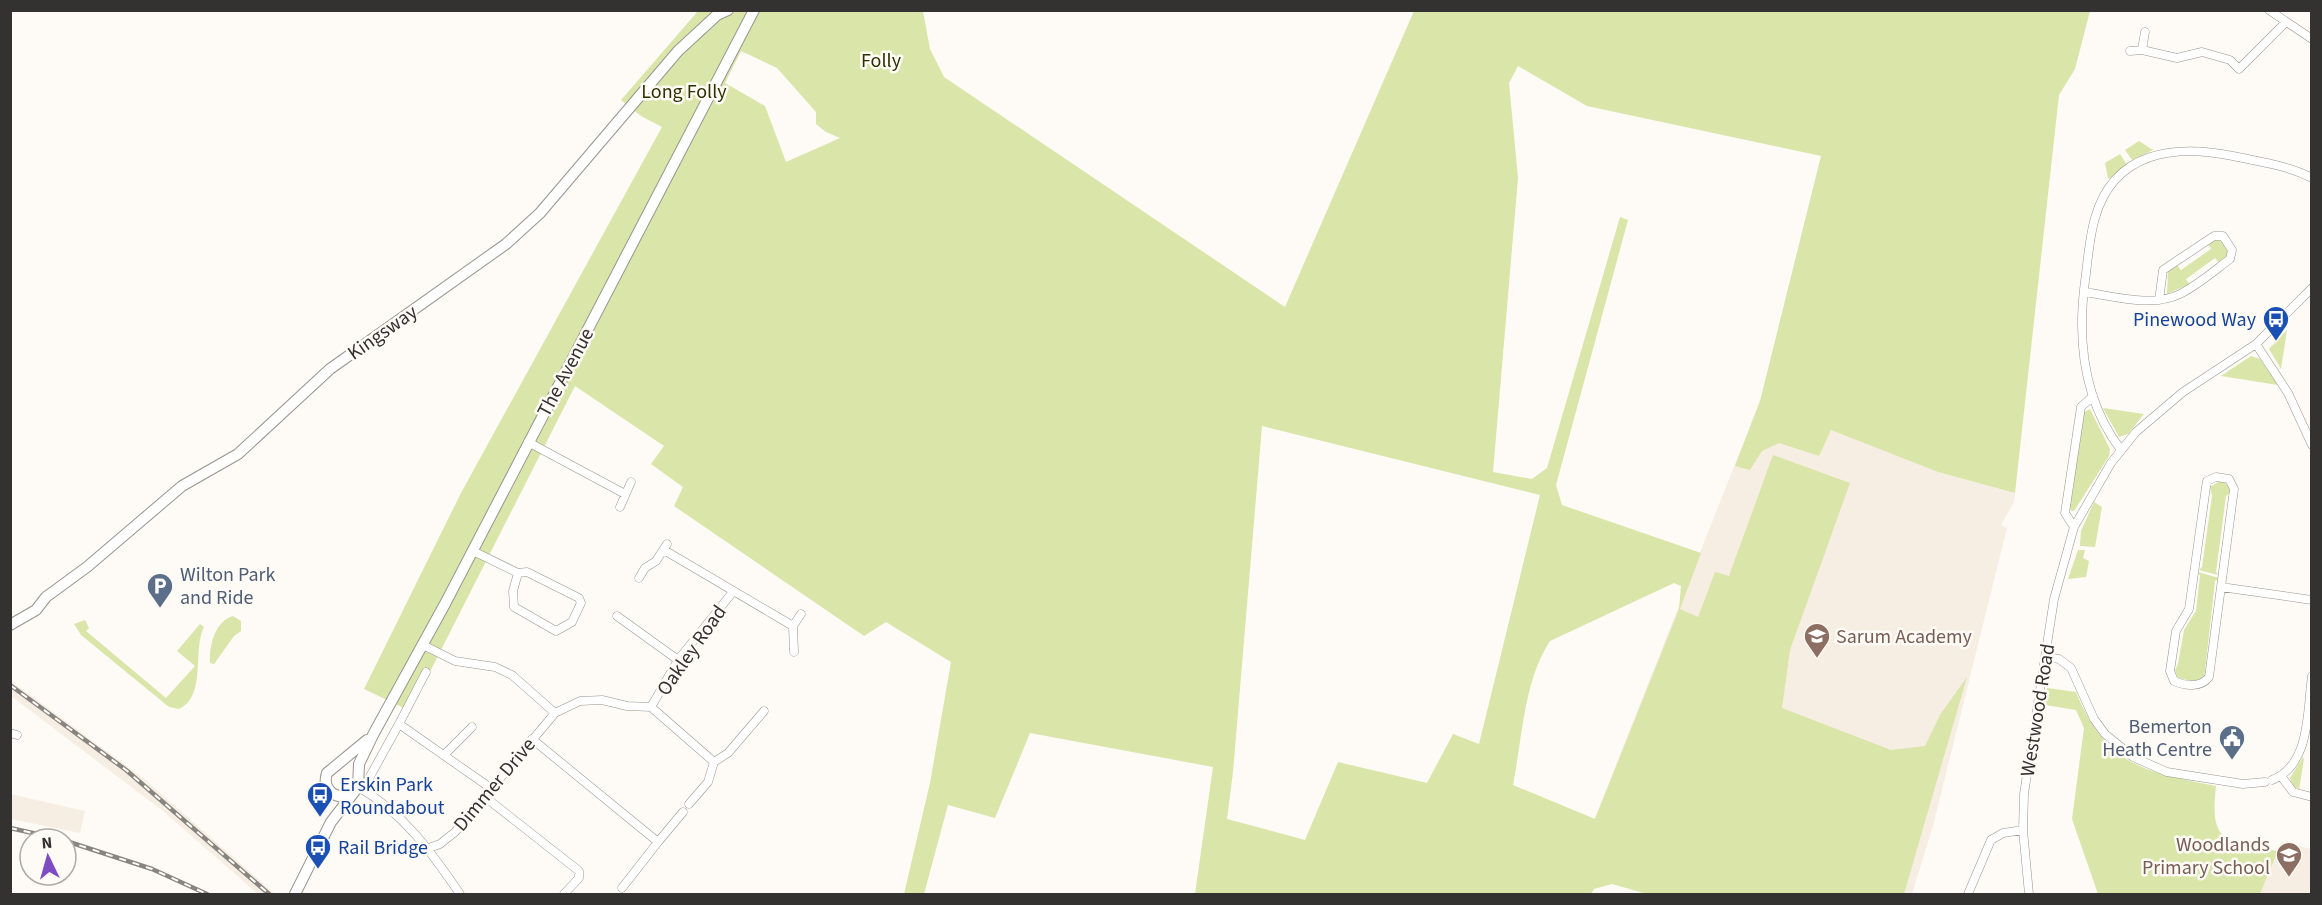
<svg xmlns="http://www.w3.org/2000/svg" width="2322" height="905" font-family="'Source Sans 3',sans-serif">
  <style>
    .built { fill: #f7eee3 }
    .green { fill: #dae5a9; fill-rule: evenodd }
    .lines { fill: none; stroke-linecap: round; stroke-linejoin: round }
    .street-casing { stroke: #989590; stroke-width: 9 }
    .secondary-casing { stroke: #989590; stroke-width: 12 }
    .street { stroke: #fff; stroke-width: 8 }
    .secondary { stroke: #fff; stroke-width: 10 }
    .rail-casing { stroke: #888581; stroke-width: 4.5 }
    .rail { stroke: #fefaf5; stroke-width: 2; stroke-dasharray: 7; stroke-linecap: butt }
    .labels { text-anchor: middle; stroke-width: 5; stroke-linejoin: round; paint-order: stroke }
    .park-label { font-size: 20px; fill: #2c3100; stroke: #fefaf5 }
    .transit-label { font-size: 20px; fill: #164399; stroke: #fefaf5; text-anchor: start }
    .street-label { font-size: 20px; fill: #343230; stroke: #fefaf5 }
    .service-label { font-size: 20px; fill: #4e5e75; stroke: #fefaf5; text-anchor: start }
    .education-label { font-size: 20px; fill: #785e54; stroke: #fefaf5; text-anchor: start }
  </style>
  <rect width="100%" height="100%" fill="#fefaf5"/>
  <path class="built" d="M1760 401 1938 472 2015 493 2014 502 2001 525 2007 528 1933 826 1912 894H1768L1589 833Z
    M11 681 143 778 275 894H258L163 811 11 696Z
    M10 794 85 811 80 833 11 819Z
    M2282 842 2311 849V894H2260Z"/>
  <path class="green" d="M698 11H923L930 49 944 77 1285 307 1414 11H2090L2075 69 2059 95 2015 493 1938 472 1831 430 1819 456 1779 443 1762 451 1750 470 1735 466 1760 401 1821 156 1587 106 1518 66 1509 83 1518 178 1493 472 1532 479 1547 468 1620 217 1628 220 1556 485 1562 505 1701 553 1680 609 1698 617 1715 572 1729 576 1773 455 1850 483 1790 650 1782 708 1891 750 1925 746 1940 715 1967 677 1904 894H1647L1612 884 1594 889 1591 894H1195L1213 767 1030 733 995 818 948 805 924 894H904L930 783 951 662 886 622 864 636 674 506 683 487 651 464 664 446 575 386 410 711 364 689 461 493 662 127 641 116 621 100ZM741 51 777 68 816 112V124L826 132 840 138 786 162 765 106 725 83ZM1262 426 1540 495 1479 744 1453 734 1427 783 1338 762 1305 840 1227 819 1233 772ZM1674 583 1681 586 1679 609 1595 819 1513 785C1522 739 1524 680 1550 641Z
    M2139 141 2153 150 2132 160 2125 150Z
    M2120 154 2127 165 2112 179 2108 178 2105 163Z
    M2215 239C2222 240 2228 249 2228 256L2219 263 2215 258 2186 279 2189 284 2167 294 2168 271 2177 265 2181 270 2211 249 2208 243Z
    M2287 330 2281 369 2269 349Z
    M2251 356 2260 359 2278 385 2221 376Z
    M2103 408 2144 414 2128 434 2119 437Z
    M2090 409 2110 449 2109 456 2074 511H2071L2069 504 2083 413Z
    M2220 481 2225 482 2231 492 2226 496 2216 572 2218 575 2199 570 2202 567 2212 496 2210 487Z
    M2094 502 2102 507 2095 547 2080 546 2081 531Z
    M2078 550H2085L2083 558 2089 561 2086 577 2068 579Z
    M2198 572 2219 578 2215 581 2205 671 2204 677 2197 682 2178 678 2175 670 2178 664 2184 630 2196 611 2200 576Z
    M233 616 241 621V631L234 636 214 664 210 663C209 646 215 621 233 616Z
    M85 620 89 628 86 631 166 698 195 666 177 651 200 624 204 627C192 651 207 696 179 709L169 707 81 635 74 624Z
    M2047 688 2076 692C2106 766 2145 772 2216 786 2209 846 2227 842 2278 851L2260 894H2098L2072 819 2084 728 2076 710 2045 705Z
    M2303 757 2304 759 2299 790 2293 786 2290 778Z"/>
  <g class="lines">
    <g class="street-casing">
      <path id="street" d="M2269 10 2312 39
        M2142 50 2145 32
        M2130 51 2142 50 2177 58 2202 52 2230 60 2239 69 2285 23
        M2084 292C2114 296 2151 308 2180 294 2198 285 2214 271 2230 259L2232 250 2223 236H2214L2163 270 2159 300
        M2256 344 2288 393 2312 445
        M528 442 625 494
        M2121 450C2083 400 2077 341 2085 281 2088 260 2089 238 2095 218 2114 151 2175 144 2233 156 2260 162 2287 165 2312 178
        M2216 477 2229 479 2234 489 2209 677C2201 688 2185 686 2174 681L2170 671 2176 631 2189 609 2206 487 2207 481Z
        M620 507 631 482
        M2074 527 2065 513 2081 407 2093 396
        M664 550 793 626 794 652
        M473 551 518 573 527 572 579 598 581 603 572 622 556 631 514 607 513 591 518 573
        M639 578 645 568 656 561 667 544
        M2221 587 2312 600
        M617 616 678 660
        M793 626 801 614
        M423 645 455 661 495 667 512 675 555 713
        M2046 657 2059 659 2071 668 2094 719 2105 734 2133 757 2167 772 2243 784 2265 782
        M651 707 678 660 732 593
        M399 724 426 672
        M10 733 17 735
        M532 739 658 842 683 812
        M444 755 472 727
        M714 762 728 753 764 711
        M2281 776 2293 792 2312 797
        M368 780 399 724 492 789
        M2272 780C2311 765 2307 710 2312 676
        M358 787C403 812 432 853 460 894
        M485 797 579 871V878L564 894
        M429 848 440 844 455 832 555 713 580 701 602 700 627 706 651 707 714 762 708 782 689 804
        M622 888 658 842
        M1968 894 1991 840 2003 833 2023 830
        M2029 894 2023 830 2024 794 2054 599 2074 527 2111 463 2136 432 2183 392 2256 344 2312 288"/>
    </g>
    <g class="secondary-casing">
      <path id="secondary" d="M10 625 36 610 46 597 87 567 182 486 238 454 330 369 506 244 540 213 678 51 717 15 728 10
        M349 796C333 799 322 788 327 773L367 740
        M295 894 331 822 358 787 359 764 374 733 446 602 754 10"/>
    </g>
    <use href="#street" class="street"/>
    <use href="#secondary" class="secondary"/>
    <g class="rail-casing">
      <path id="rail" d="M10 685 126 770 269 894
        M10 828 60 839
        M66 841 152 869 207 894"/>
    </g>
    <use href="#rail" class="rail"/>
  </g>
  <defs>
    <g id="bus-pin" transform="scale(1.35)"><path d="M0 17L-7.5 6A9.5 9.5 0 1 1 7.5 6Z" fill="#1a4fb4" stroke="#fefaf5"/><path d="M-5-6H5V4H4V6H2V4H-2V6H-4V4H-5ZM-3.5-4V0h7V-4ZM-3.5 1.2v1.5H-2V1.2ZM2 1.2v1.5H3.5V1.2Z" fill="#fff"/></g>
    <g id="parking-pin" transform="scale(1.35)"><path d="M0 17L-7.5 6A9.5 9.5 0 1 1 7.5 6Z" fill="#5c6f8a" stroke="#fefaf5"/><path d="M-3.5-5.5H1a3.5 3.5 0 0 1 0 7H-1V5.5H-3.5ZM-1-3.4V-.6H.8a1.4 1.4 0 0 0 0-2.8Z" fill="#fff"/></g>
    <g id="school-pin" transform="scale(1.35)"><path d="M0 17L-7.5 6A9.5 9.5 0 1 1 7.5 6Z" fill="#8d6e63" stroke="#fefaf5"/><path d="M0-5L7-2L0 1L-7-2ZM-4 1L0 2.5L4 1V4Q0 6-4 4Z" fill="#fff"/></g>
    <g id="civic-pin" transform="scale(1.35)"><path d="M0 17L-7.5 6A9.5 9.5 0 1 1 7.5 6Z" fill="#5c6f8a" stroke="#fefaf5"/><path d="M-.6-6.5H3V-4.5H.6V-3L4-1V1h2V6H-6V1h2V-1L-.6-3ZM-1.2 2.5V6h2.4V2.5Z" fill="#fff"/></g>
  </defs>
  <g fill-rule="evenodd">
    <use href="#bus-pin" x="2276" y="319"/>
    <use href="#parking-pin" x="160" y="586"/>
    <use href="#school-pin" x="1817" y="636"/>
    <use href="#civic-pin" x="2232" y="738"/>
    <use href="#bus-pin" x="320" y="795"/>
    <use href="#bus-pin" x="318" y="847"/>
    <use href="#school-pin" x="2289" y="855"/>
  </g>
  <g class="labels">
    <g class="park-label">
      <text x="881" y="67">Folly</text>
      <text x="684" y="98">Long Folly</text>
    </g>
    <g class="transit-label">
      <text x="2256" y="326" text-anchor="end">Pinewood Way</text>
      <text x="340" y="791">Erskin Park<tspan x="340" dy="23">Roundabout</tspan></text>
      <text x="338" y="854">Rail Bridge</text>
    </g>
    <g class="street-label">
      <text transform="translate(382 332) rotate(-35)" y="7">Kingsway</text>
      <text transform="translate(565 372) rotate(-62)" y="7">The Avenue</text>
      <text transform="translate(691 650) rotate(-55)" y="7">Oakley Road</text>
      <text transform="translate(2037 710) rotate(-81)" y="7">Westwood Road</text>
      <text transform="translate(494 784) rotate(-50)" y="7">Dimmer Drive</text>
    </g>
    <g class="service-label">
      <text x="180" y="581">Wilton Park<tspan x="180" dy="23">and Ride</tspan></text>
      <text x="2212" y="733" text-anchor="end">Bemerton<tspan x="2212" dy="23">Heath Centre</tspan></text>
    </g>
    <g class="education-label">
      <text x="1836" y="643">Sarum Academy</text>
      <text x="2270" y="851" text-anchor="end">Woodlands<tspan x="2270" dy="23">Primary School</tspan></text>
    </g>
  </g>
  <rect width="2322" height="905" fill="none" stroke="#343230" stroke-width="24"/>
  <g transform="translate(48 857) rotate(355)"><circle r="28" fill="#fefaf5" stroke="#adaaa6" stroke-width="1.5"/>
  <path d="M0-4.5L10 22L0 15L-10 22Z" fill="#7d4cc4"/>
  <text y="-9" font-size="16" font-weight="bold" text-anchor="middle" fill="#343230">N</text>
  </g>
</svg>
